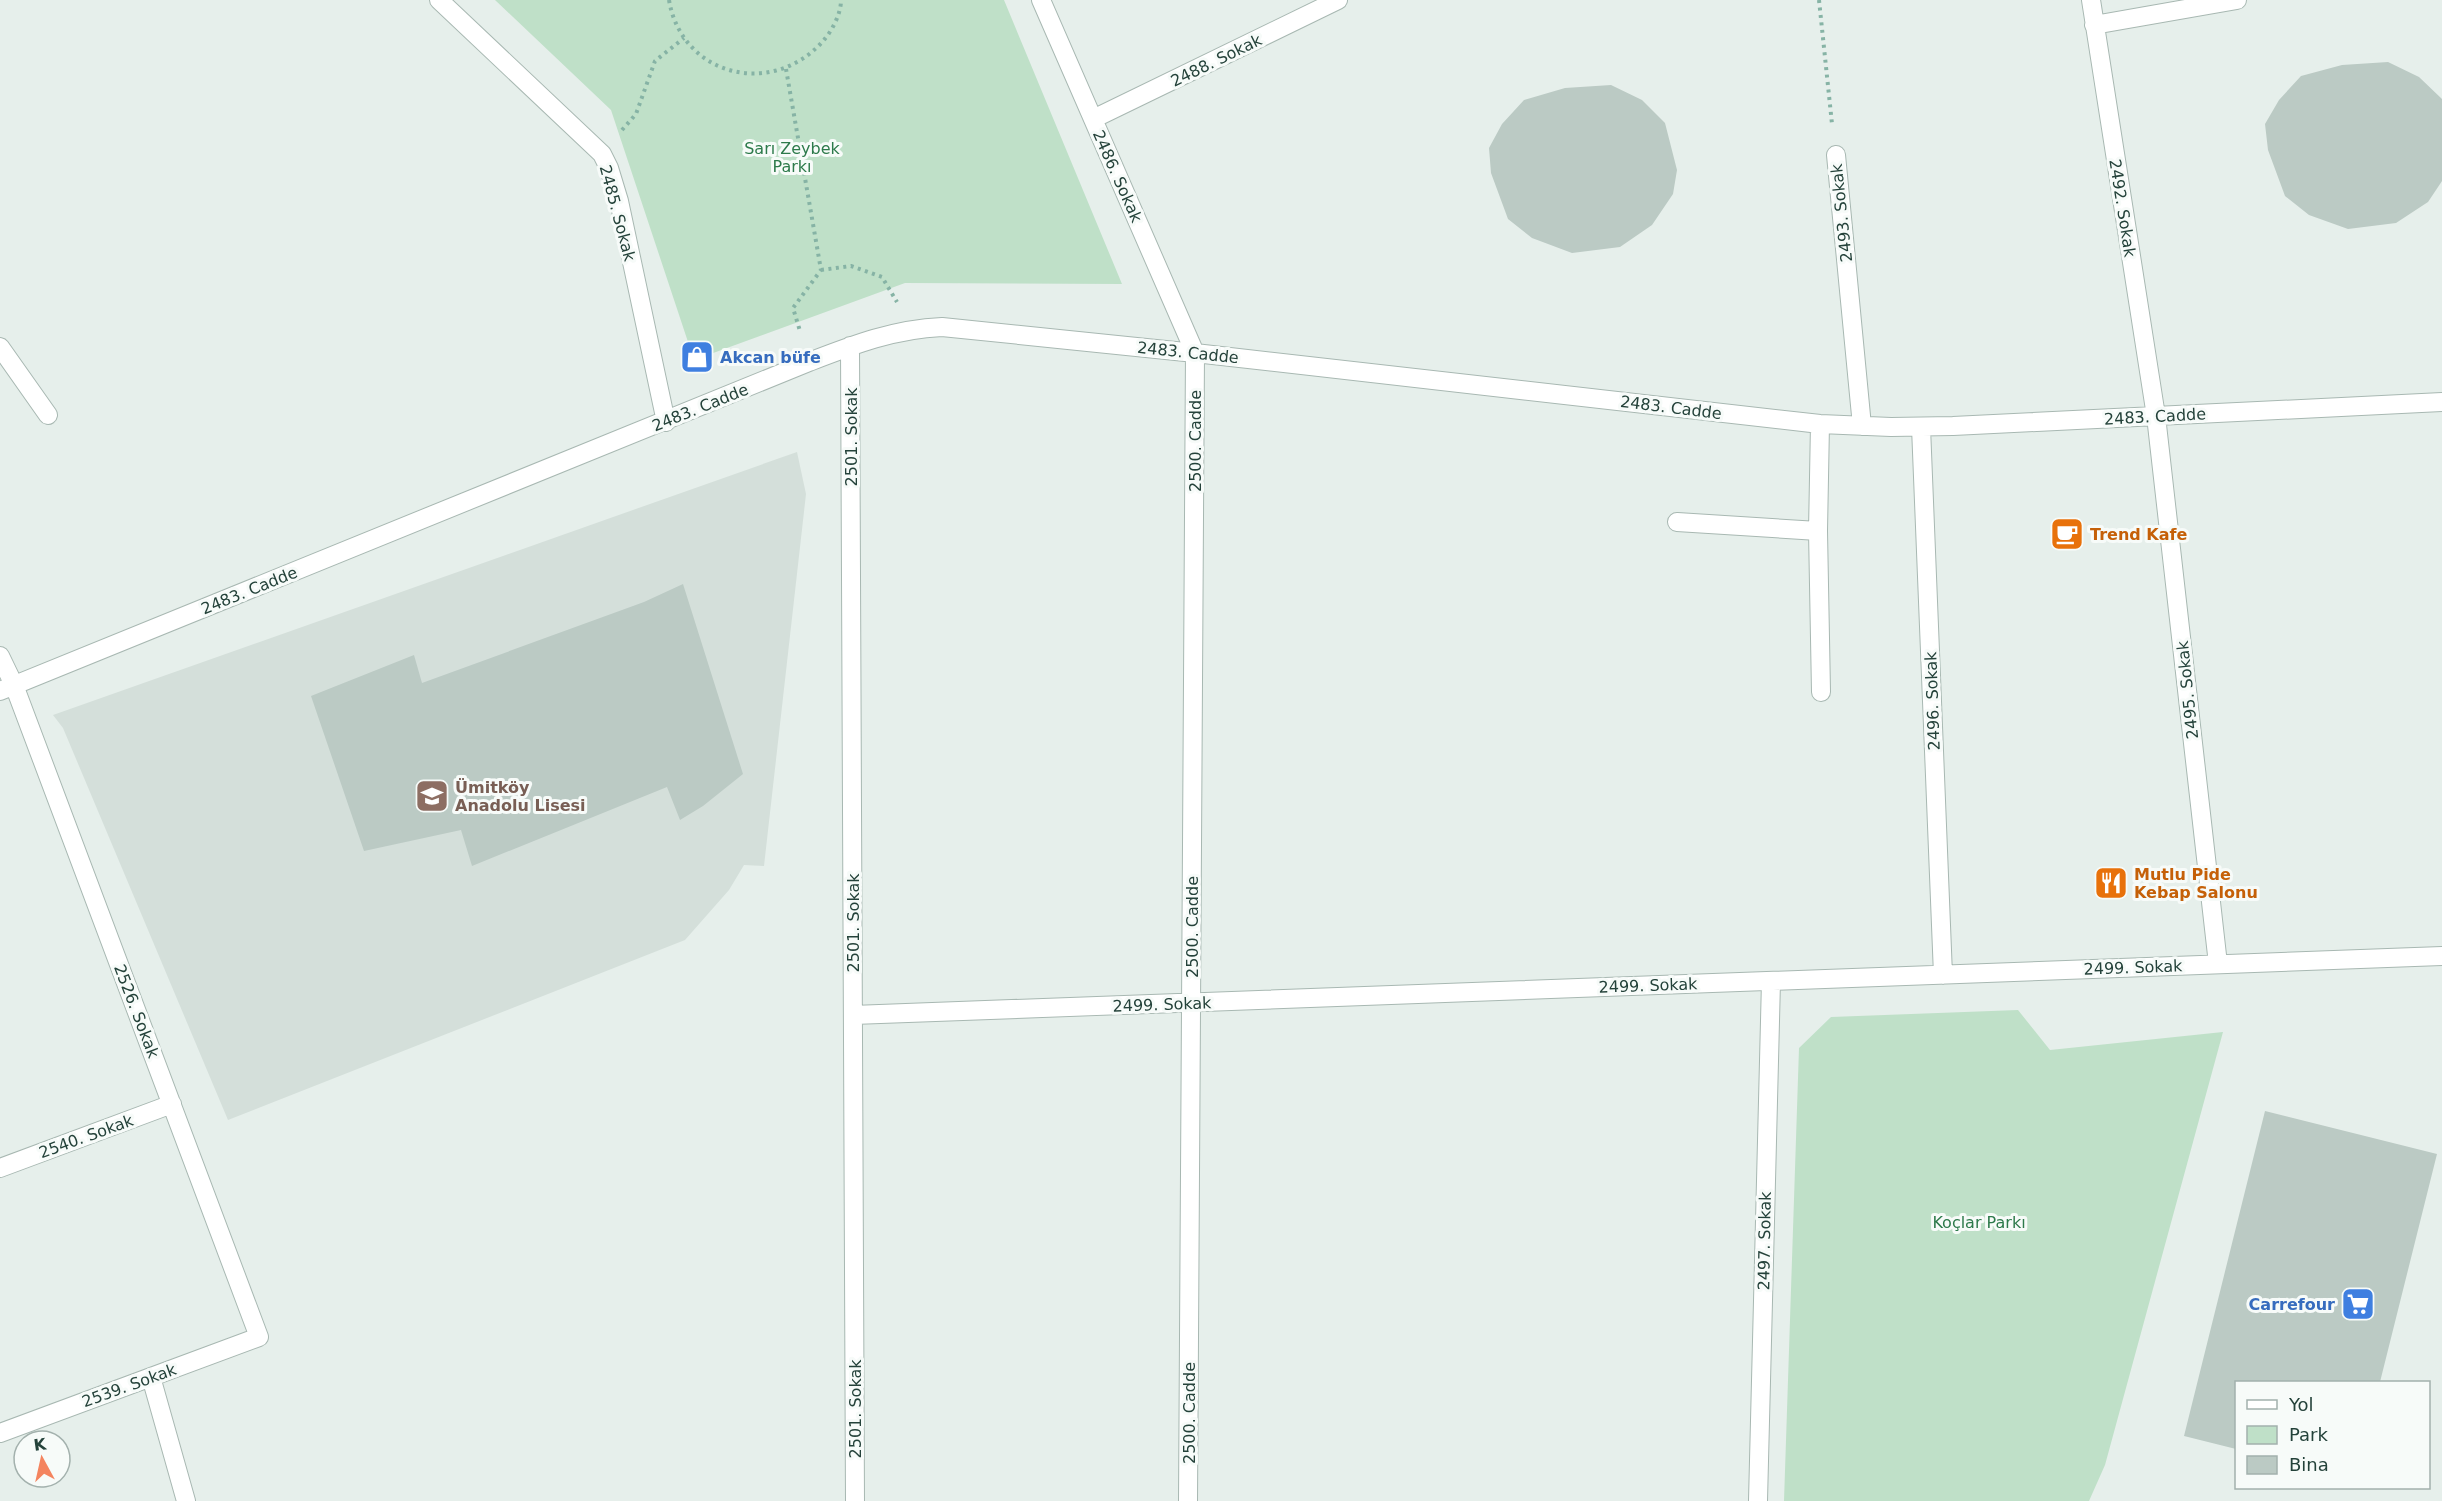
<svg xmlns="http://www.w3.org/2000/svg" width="2442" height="1501" font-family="'DejaVu Sans',sans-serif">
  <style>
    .built { fill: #d4dfda }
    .green { fill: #bfe0c8 }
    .building { fill: #bbcac4 }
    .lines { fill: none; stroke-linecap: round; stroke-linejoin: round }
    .minor-casing { stroke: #a8b8b2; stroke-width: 20 }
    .path { stroke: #86b3a5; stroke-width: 4; stroke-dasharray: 3 4.5; stroke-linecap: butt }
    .minor { stroke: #fff; stroke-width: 18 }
    .labels { text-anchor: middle; stroke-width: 6; stroke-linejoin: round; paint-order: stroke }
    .street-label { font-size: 16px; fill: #24423a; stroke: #f7fbf9 }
    .park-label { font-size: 16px; fill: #2d7a4b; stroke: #f7fbf9 }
    .shop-label { font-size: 16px; font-weight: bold; fill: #366cbe; stroke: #f7fbf9; text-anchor: start }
    .food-label { font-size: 16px; font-weight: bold; fill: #c56008; stroke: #f7fbf9; text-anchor: start }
    .education-label { font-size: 16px; font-weight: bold; fill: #785e54; stroke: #f7fbf9; text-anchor: start }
  </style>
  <rect width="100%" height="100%" fill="#e6efeb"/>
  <path class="built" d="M797 452 806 494 764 866 744 865 729 890 685 940 228 1120 63 728 53 715Z"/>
  <path class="green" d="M495 0H1004L1122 284 905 283 694 360 611 110Z
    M2018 1010 2050 1050 2223 1032 2105 1465 2089 1501H1784L1799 1048 1831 1017Z"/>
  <path class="building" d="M2388 62 2419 77 2442 99V181L2428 202 2396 223 2348 229 2309 215 2285 196 2268 150 2265 124 2279 100 2301 76 2342 65Z
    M1611 85 1642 100 1665 123 1677 170 1673 194 1652 225 1620 247 1572 253 1532 238 1508 219 1491 173 1489 148 1502 124 1524 100 1565 88Z
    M683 584 743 774 703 806 680 820 667 787 472 866 461 830 364 851 311 696 414 655 422 683 644 602Z
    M2265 1111 2437 1154 2380 1382H2236V1449L2184 1436Z"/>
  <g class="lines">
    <g class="minor-casing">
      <path id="minor" d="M439 0 602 154 609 168 619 201 666 422
        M1041 0 1195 353 1188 1501
        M2091 0 2156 416 2218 964
        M2094 25 2237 0
        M1093 119 1338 0
        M1836 155 1862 426
        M850 346 855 1501
        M0 347 48 415
        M1820 424 1818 531 1821 692
        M1921 427 1943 975
        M1677 522 1818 531
        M0 656 14 685 259 1337 0 1433
        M0 691 809 362C853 345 894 329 942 327L1195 353 1820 424 1891 427 1953 426 2442 402
        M853 1015 2442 956
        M0 1168 172 1104
        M151 1377 186 1501
        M1758 1501 1771 981"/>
    </g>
    <path class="path" d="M669 0C682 77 773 98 823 41 832 31 841 14 841 0
      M1819 0 1832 124
      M786 69 821 270 793 308 800 331
      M622 130 636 114 655 61 684 38
      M821 270 851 266 882 277 897 302"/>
    <use href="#minor" class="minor"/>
  </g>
  <defs>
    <g id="shop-square" transform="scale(1.725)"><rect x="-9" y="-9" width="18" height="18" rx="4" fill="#3f7fe0" stroke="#f7fbf9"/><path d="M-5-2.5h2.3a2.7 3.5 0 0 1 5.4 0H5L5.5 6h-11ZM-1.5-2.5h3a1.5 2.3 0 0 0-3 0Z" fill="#fff"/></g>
    <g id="cafe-square" transform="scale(1.725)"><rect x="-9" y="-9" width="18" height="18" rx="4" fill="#e8710a" stroke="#f7fbf9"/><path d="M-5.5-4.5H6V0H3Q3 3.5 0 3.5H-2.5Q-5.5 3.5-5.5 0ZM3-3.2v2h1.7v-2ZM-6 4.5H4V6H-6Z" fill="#fff"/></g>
    <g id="school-square" transform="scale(1.725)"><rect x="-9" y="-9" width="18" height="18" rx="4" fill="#8d6e63" stroke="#f7fbf9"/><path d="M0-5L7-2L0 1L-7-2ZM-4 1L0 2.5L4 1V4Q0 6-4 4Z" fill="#fff"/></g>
    <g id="restaurant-square" transform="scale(1.725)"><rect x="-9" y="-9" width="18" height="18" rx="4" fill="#e8710a" stroke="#f7fbf9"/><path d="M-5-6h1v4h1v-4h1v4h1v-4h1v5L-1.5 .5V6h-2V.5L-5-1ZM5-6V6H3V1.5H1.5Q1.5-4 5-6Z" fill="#fff"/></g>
    <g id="supermarket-square" transform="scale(1.725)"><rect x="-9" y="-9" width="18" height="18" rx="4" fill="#3f7fe0" stroke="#f7fbf9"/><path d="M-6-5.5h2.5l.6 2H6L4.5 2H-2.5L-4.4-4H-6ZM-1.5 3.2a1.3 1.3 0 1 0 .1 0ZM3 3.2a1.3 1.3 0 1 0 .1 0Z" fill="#fff"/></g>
  </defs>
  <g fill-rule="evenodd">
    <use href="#shop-square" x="697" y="357"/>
    <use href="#cafe-square" x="2067" y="534"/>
    <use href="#school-square" x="432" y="796"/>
    <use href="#restaurant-square" x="2111" y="883"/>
    <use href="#supermarket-square" x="2358" y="1304"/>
  </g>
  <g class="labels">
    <g class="street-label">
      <text transform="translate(1216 60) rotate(-26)" y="6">2488. Sokak</text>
      <text transform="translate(1118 176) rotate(66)" y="6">2486. Sokak</text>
      <text transform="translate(2123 208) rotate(81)" y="6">2492. Sokak</text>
      <text transform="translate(618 213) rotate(75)" y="6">2485. Sokak</text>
      <text transform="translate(1841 213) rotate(-96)" y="6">2493. Sokak</text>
      <text transform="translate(1188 352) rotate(6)" y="6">2483. Cadde</text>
      <text transform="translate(700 407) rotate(-22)" y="6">2483. Cadde</text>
      <text transform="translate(1671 407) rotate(7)" y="6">2483. Cadde</text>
      <text transform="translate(2155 416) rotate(-3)" y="6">2483. Cadde</text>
      <text transform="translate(851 437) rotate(-90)" y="6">2501. Sokak</text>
      <text transform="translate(1195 441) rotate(-90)" y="6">2500. Cadde</text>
      <text transform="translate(249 590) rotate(-22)" y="6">2483. Cadde</text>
      <text transform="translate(2187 690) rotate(-96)" y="6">2495. Sokak</text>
      <text transform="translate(1932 701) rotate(-92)" y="6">2496. Sokak</text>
      <text transform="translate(853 923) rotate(-90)" y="6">2501. Sokak</text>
      <text transform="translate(1192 927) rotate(-90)" y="6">2500. Cadde</text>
      <text transform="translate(2133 967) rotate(-2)" y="6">2499. Sokak</text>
      <text transform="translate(1648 985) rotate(-2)" y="6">2499. Sokak</text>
      <text transform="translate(1162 1004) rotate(-2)" y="6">2499. Sokak</text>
      <text transform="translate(137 1011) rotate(69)" y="6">2526. Sokak</text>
      <text transform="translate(86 1136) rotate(-20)" y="6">2540. Sokak</text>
      <text transform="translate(1764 1241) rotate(-89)" y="6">2497. Sokak</text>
      <text transform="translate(129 1385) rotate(-20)" y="6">2539. Sokak</text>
      <text transform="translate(855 1409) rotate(-90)" y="6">2501. Sokak</text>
      <text transform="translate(1189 1413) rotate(-90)" y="6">2500. Cadde</text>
    </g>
    <g class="park-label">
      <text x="792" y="154">Sarı Zeybek<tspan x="792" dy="18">Parkı</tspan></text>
      <text x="1979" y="1228">Koçlar Parkı</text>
    </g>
    <g class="shop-label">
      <text x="720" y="363">Akcan büfe</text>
      <text x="2335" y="1310" text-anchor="end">Carrefour</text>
    </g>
    <g class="food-label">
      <text x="2090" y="540">Trend Kafe</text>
      <text x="2134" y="880">Mutlu Pide<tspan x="2134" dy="18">Kebap Salonu</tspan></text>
    </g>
    <g class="education-label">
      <text x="455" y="793">Ümitköy<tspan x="455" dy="18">Anadolu Lisesi</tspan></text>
    </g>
  </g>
  <rect x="2235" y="1381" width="195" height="108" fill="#f7fbf9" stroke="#a3b1ad" stroke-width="1.5"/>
  <rect x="2247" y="1400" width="30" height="9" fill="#ffffff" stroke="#a3b1ad" stroke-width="1.5"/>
  <text x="2289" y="1411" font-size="18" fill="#24423a">Yol</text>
  <rect x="2247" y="1426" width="30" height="18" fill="#bfe0c8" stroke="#a3b1ad" stroke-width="1.5"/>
  <text x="2289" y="1441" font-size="18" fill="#24423a">Park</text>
  <rect x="2247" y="1456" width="30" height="18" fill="#bbcac4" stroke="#a3b1ad" stroke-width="1.5"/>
  <text x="2289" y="1471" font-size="18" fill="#24423a">Bina</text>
  <g transform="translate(42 1459) rotate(352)"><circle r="28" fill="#f7fbf9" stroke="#a3b1ad" stroke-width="1.5"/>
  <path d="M0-4.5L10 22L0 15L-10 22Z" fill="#f4845f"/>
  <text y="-9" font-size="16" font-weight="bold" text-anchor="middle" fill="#24423a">K</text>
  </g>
</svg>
